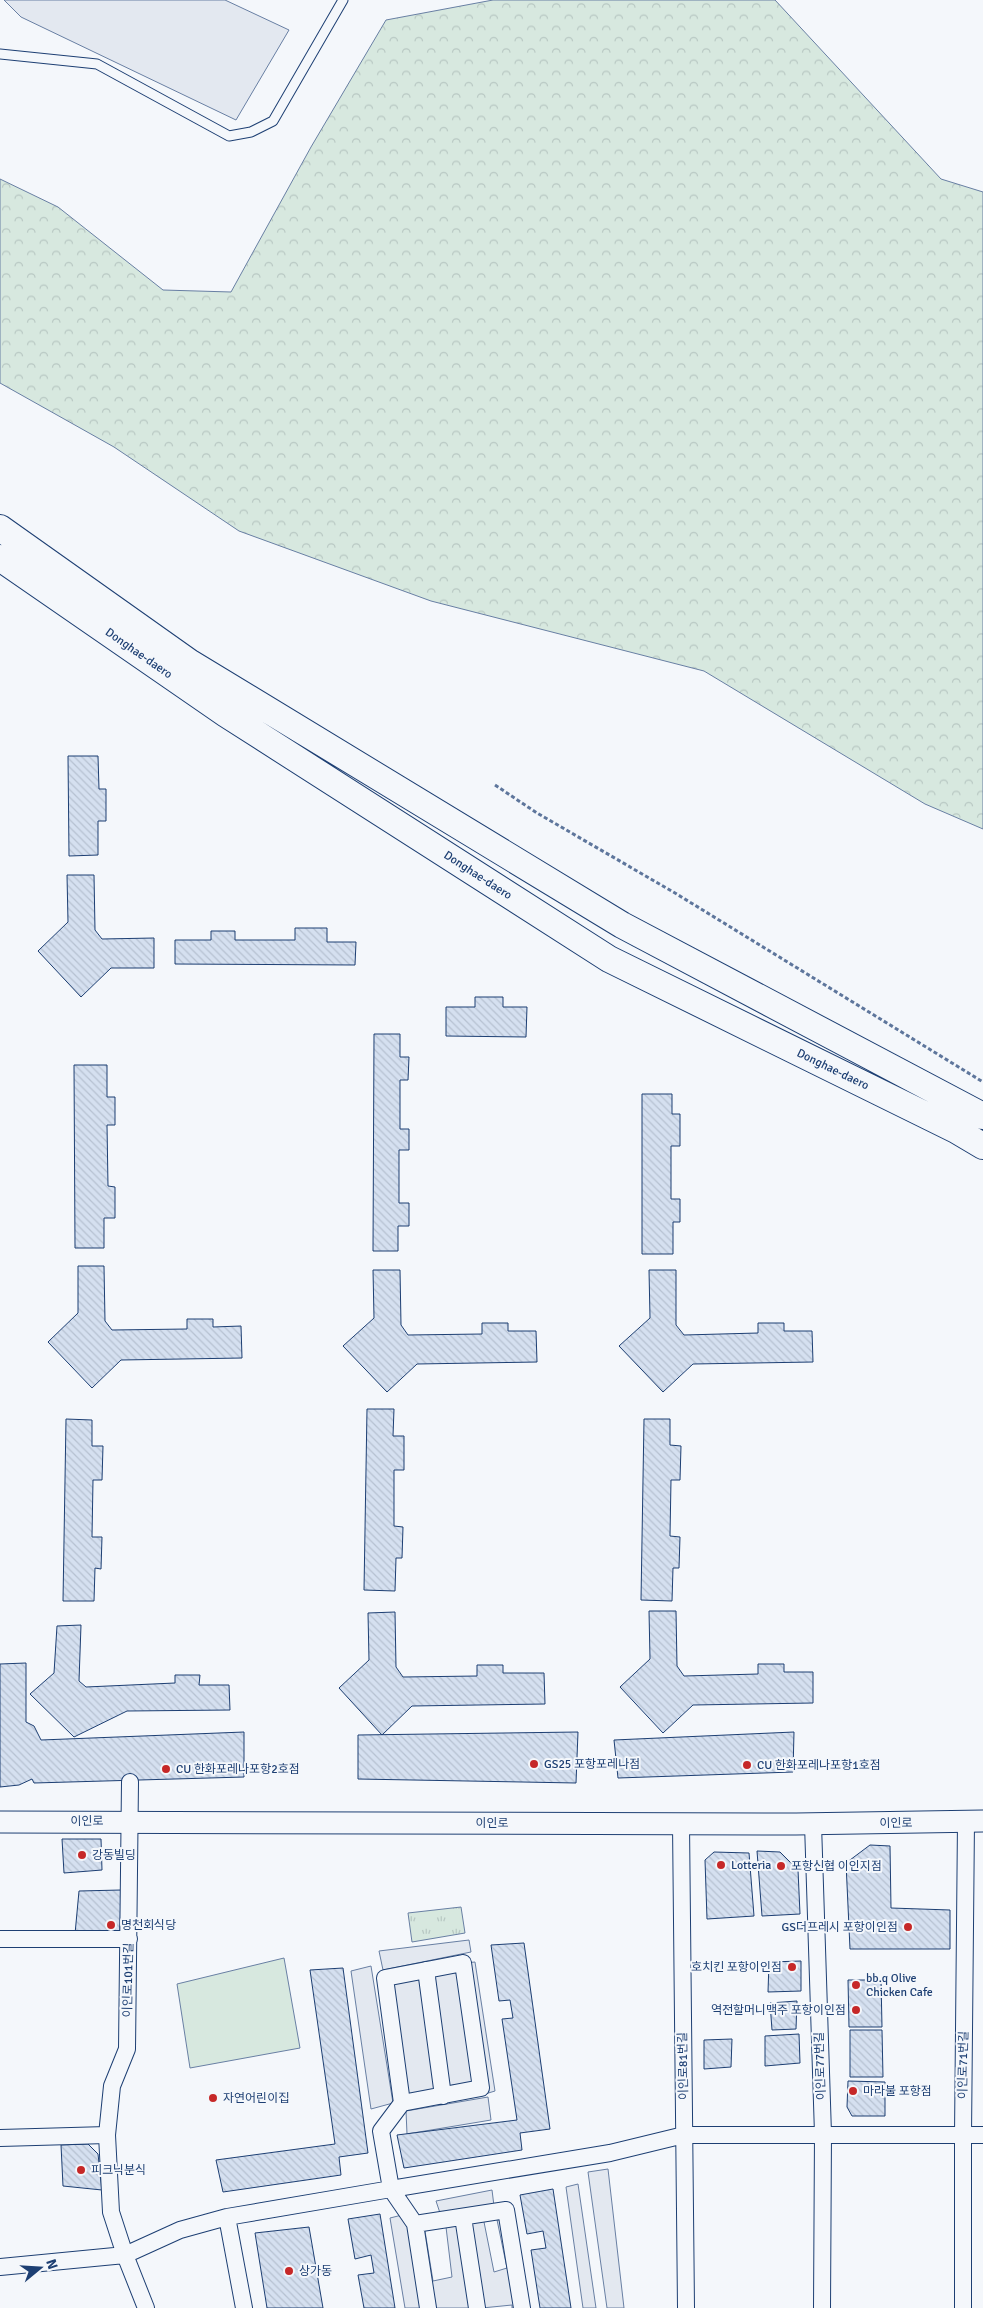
<svg xmlns="http://www.w3.org/2000/svg" width="983" height="2308" font-family="Signika,'Noto Sans KR',sans-serif">
  <style>
    .grass { fill: url(#grass-tufts); stroke: #687fa3 }
    .forest { fill: url(#forest-crowns); stroke: #687fa3 }
    .garden { fill: #d7e8df; stroke: #687fa3 }
    .parking { fill: #e3e8f0; stroke: #687fa3 }
    .building { fill: url(#building-back-hatch); stroke: #1d3f73 }
    .lines { fill: none; stroke-linecap: round; stroke-linejoin: round }
    .service-casing { stroke: #1d3f73; stroke-width: 11 }
    .minor-casing { stroke: #1d3f73; stroke-width: 18 }
    .tertiary-casing { stroke: #1d3f73; stroke-width: 23 }
    .primary-casing { stroke: #1d3f73; stroke-width: 28 }
    .path { stroke: #5e769c; stroke-width: 3; stroke-dasharray: 4 2.5; stroke-linecap: butt }
    .service { stroke: #f4f7fb; stroke-width: 9 }
    .minor { stroke: #f4f7fb; stroke-width: 16 }
    .tertiary { stroke: #f4f7fb; stroke-width: 21 }
    .primary { stroke: #f4f7fb; stroke-width: 26 }
    .poi-dot { fill: #c62828; stroke: #f4f7fb; stroke-width: 2 }
    .labels { text-anchor: middle; stroke-width: 4; stroke-linejoin: round; paint-order: stroke }
    .street-label { font-size: 12px; fill: #1d3f73; stroke: #f4f7fb }
    .poi-label { font-size: 12px; fill: #1d3f73; stroke: #f4f7fb; text-anchor: start }
  </style>
  <defs>
    <pattern id="grass-tufts" width="24" height="20" patternUnits="userSpaceOnUse" patternTransform="scale(1.25)"><rect width="24" height="20" fill="#d7e8df"/><path d="M3 7l-1-3M5 7V3M7 7l1-3M15 17l-1-3M17 17v-4M19 17l1-3" fill="none" stroke="#b8c8c3"/></pattern>
    <pattern id="forest-crowns" width="20" height="18" patternUnits="userSpaceOnUse" patternTransform="scale(1.25)"><rect width="20" height="18" fill="#d7e8df"/><path d="M2 6a3 3 0 1 1 6 0M12 15a3 3 0 1 1 6 0" fill="none" stroke="#b8c8c3"/></pattern>
    <pattern id="building-back-hatch" width="6" height="6" patternUnits="userSpaceOnUse" patternTransform="scale(1.25)"><rect width="6" height="6" fill="#d5e0f0"/><path d="M-1 5l2 2M0 0l6 6M5-1l2 2" fill="none" stroke="#b6c1d1"/></pattern>
  </defs>
  <rect width="100%" height="100%" fill="#f4f7fb"/>
  <path class="grass" d="M461 1907 465 1933 412 1942 408 1913Z"/>
  <path class="forest" d="M493 0H775L941 179 983 192V829L925 804 704 671 431 601 239 531 114 447 0 383V179L58 207 163 290 231 292 311 147 386 20Z"/>
  <path class="garden" d="M284 1958 300 2048 190 2068 177 1984Z"/>
  <path class="parking" d="M4 0H225L289 30 236 120 21 17Z
    M469 1940 471 1952 383 1970 379 1951Z
    M475 1962 495 2091 485 2094 465 1963Z
    M371 1966 393 2103 371 2109 351 1971Z
    M459 1968 476 2082 447 2086 431 1973Z
    M422 1975 439 2091 407 2095 393 1981Z
    M488 2097 491 2120 407 2134 406 2111Z
    M608 2169 624 2308H607L588 2172Z
    M578 2184 596 2308H583L566 2187Z
    M492 2190 494 2206 441 2216 436 2201Z
    M406 2214 422 2308H405L390 2218Z
    M504 2214 520 2308H512V2305L482 2308 468 2220 483 2217 494 2272 507 2268 496 2215Z
    M461 2224 474 2308H433L419 2232 425 2231 433 2281 452 2277 446 2227Z"/>
  <path class="building" d="M68 756H98L99 789H106V821H98V855L69 856Z
    M67 875H94L95 930 102 939 154 938V968H111L81 997 38 951 68 922Z
    M295 928H327V942H356L355 965 175 964V940H211V931H235V940H295Z
    M475 997H503V1007H527L526 1037 446 1036V1007H475Z
    M374 1034H400V1057H409L408 1080H400V1129H409V1150H399V1203H409V1226H398V1251H373Z
    M74 1065H107V1097H115V1125H107L108 1186 115 1187V1218H104V1248H75Z
    M642 1094H672V1114H680V1146H671V1199H680V1222H673V1254H642Z
    M78 1266H104L105 1321 112 1330 187 1329V1319H213V1327L241 1326 242 1358 121 1360 92 1388 48 1342 78 1313Z
    M373 1270H400L401 1325 408 1335 482 1334V1323H508V1331H536L537 1362 417 1364 387 1392 343 1346 374 1318Z
    M649 1270H676V1325L684 1335 758 1333V1323H784V1331H812L813 1362 693 1364 663 1392 619 1346 650 1318Z
    M367 1409H394L393 1436H404V1470H394V1526L403 1527 402 1558H396L395 1591 364 1590Z
    M66 1419 92 1420V1446H103L102 1480H93L92 1537H102L101 1569 95 1568 94 1601H63Z
    M644 1419H670V1445L681 1446 680 1480H671L670 1536 680 1537 679 1568H673L672 1601 641 1600Z
    M649 1611H676L677 1666 684 1676 758 1674V1664H784V1672H813V1703L693 1705 663 1733 620 1687 650 1659Z
    M395 1612 396 1667 403 1677 477 1676V1665H503V1673H544L545 1704 412 1706 382 1735 339 1688 369 1660 368 1613Z
    M81 1625 79 1681 86 1687 175 1683V1675H200L199 1685H229L230 1710 127 1711 74 1737 30 1694 54 1673 57 1626Z
    M26 1663V1722L34 1726 41 1740 244 1732V1777L34 1783 32 1779 19 1785 0 1787V1664Z
    M578 1732 576 1783 358 1779V1735Z
    M794 1732 793 1772 618 1778 614 1740Z
    M62 1839H101L102 1870 64 1873Z
    M870 1845 890 1846 891 1908 950 1910V1949H850L846 1863Z
    M757 1851 780 1852 798 1870 800 1914 762 1916Z
    M714 1852 749 1853 754 1916 707 1919 705 1860Z
    M121 1890 120 1933 75 1934 79 1891Z
    M524 1943 550 2129 520 2133 522 2150 404 2168 397 2135 517 2120 502 2019 513 2018 510 2000 499 2001 491 1945Z
    M801 1961V1991L768 1992 769 1962Z
    M343 1968 368 2153 339 2157 341 2175 223 2192 216 2160 335 2144 310 1970Z
    M848 1980H881L882 2027H849Z
    M797 2001 796 2029 772 2030 770 2003Z
    M850 2030H882L883 2077H850Z
    M799 2034 800 2063 765 2066V2036Z
    M732 2039 731 2067 704 2069V2040Z
    M848 2081 885 2082V2116H852L847 2107Z
    M88 2144 98 2154 102 2190 63 2186 61 2145Z
    M553 2189 571 2308H540L531 2250 546 2248 543 2231 527 2234 520 2195Z
    M380 2214 395 2308H364L358 2275 374 2273 371 2255 355 2259 348 2219Z
    M309 2227 323 2308H267L255 2233Z"/>
  <g class="lines">
    <g class="service-casing">
      <path id="service" d="M0 54 97 64 229 136 251 132 273 121 343 0"/>
    </g>
    <g class="minor-casing">
      <path id="minor" d="M681 1824 686 2308
        M813 1824 823 2134 822 2308
        M0 1939H129
        M426 1970 443 2096
        M107 2135 112 2086 127 2049 130 1782
        M0 2138 107 2135 111 2212 125 2255 180 2230 227 2217
        M463 2217 477 2308
        M415 2224 506 2210 522 2308
        M0 2267 125 2255 146 2308
        M244 2308 227 2217 391 2189 381 2131 402 2103 481 2088 463 1963 385 1978 402 2103
        M428 2308 415 2224 391 2189 610 2153 684 2135H983
        M963 2308V2135L966 1821"/>
    </g>
    <g class="tertiary-casing">
      <path id="tertiary" d="M0 1822 796 1824 983 1821"/>
    </g>
    <g class="primary-casing">
      <path id="primary" d="M0 528 189 662 622 925 983 1116
        M0 558 226 714 609 959 956 1130 983 1146"/>
    </g>
    <path class="path" d="M495 785 537 813 675 893 983 1082"/>
    <use href="#service" class="service"/>
    <use href="#minor" class="minor"/>
    <use href="#tertiary" class="tertiary"/>
    <use href="#primary" class="primary"/>
  </g>
  <g class="poi-dot">
    <circle cx="534" cy="1764" r="5"/>
    <circle cx="747" cy="1765" r="5"/>
    <circle cx="166" cy="1769" r="5"/>
    <circle cx="82" cy="1855" r="5"/>
    <circle cx="721" cy="1865" r="5"/>
    <circle cx="781" cy="1866" r="5"/>
    <circle cx="111" cy="1925" r="5"/>
    <circle cx="908" cy="1927" r="5"/>
    <circle cx="792" cy="1967" r="5"/>
    <circle cx="856" cy="1985" r="5"/>
    <circle cx="856" cy="2010" r="5"/>
    <circle cx="853" cy="2091" r="5"/>
    <circle cx="213" cy="2098" r="5"/>
    <circle cx="81" cy="2170" r="5"/>
    <circle cx="289" cy="2271" r="5"/>
  </g>
  <g class="labels">
    <g class="street-label">
      <text transform="translate(139 653) rotate(35)" y="4">Donghae-daero</text>
      <text transform="translate(478 875) rotate(33)" y="4">Donghae-daero</text>
      <text transform="translate(833 1069) rotate(26)" y="4">Donghae-daero</text>
      <text transform="translate(87 1821) rotate(-1)" y="4">이인로</text>
      <text x="492" y="1827">이인로</text>
      <text transform="translate(896 1823) rotate(-1)" y="4">이인로</text>
      <text transform="translate(128 1980) rotate(-89)" y="4">이인로101번길</text>
      <text transform="translate(963 2065) rotate(-89)" y="4">이인로71번길</text>
      <text transform="translate(683 2066) rotate(-91)" y="4">이인로81번길</text>
      <text transform="translate(820 2066) rotate(-92)" y="4">이인로77번길</text>
    </g>
    <g class="poi-label">
      <text x="544" y="1768">GS25 포항포레나점</text>
      <text x="757" y="1769">CU 한화포레나포항1호점</text>
      <text x="176" y="1773">CU 한화포레나포항2호점</text>
      <text x="92" y="1859">강동빌딩</text>
      <text x="731" y="1869">Lotteria</text>
      <text x="791" y="1870">포항신협 이인지점</text>
      <text x="121" y="1929">명천회식당</text>
      <text x="898" y="1931" text-anchor="end">GS더프레시 포항이인점</text>
      <text x="782" y="1971" text-anchor="end">호치킨 포항이인점</text>
      <text x="866" y="1982">bb.q Olive<tspan x="866" dy="14">Chicken Cafe</tspan></text>
      <text x="846" y="2014" text-anchor="end">역전할머니맥주 포항이인점</text>
      <text x="863" y="2095">마라불 포항점</text>
      <text x="223" y="2102">자연어린이집</text>
      <text x="91" y="2174">피크닉분식</text>
      <text x="299" y="2275">상가동</text>
    </g>
  </g>
  <g transform="translate(40 2268) rotate(72)" stroke="#f4f7fb" stroke-width="4" paint-order="stroke">
  <path d="M0-4L9 19L0 12L-9 19Z" fill="#1d3f73"/>
  <text y="-8" font-size="14" font-weight="bold" text-anchor="middle" fill="#1d3f73">N</text>
  </g>
</svg>
